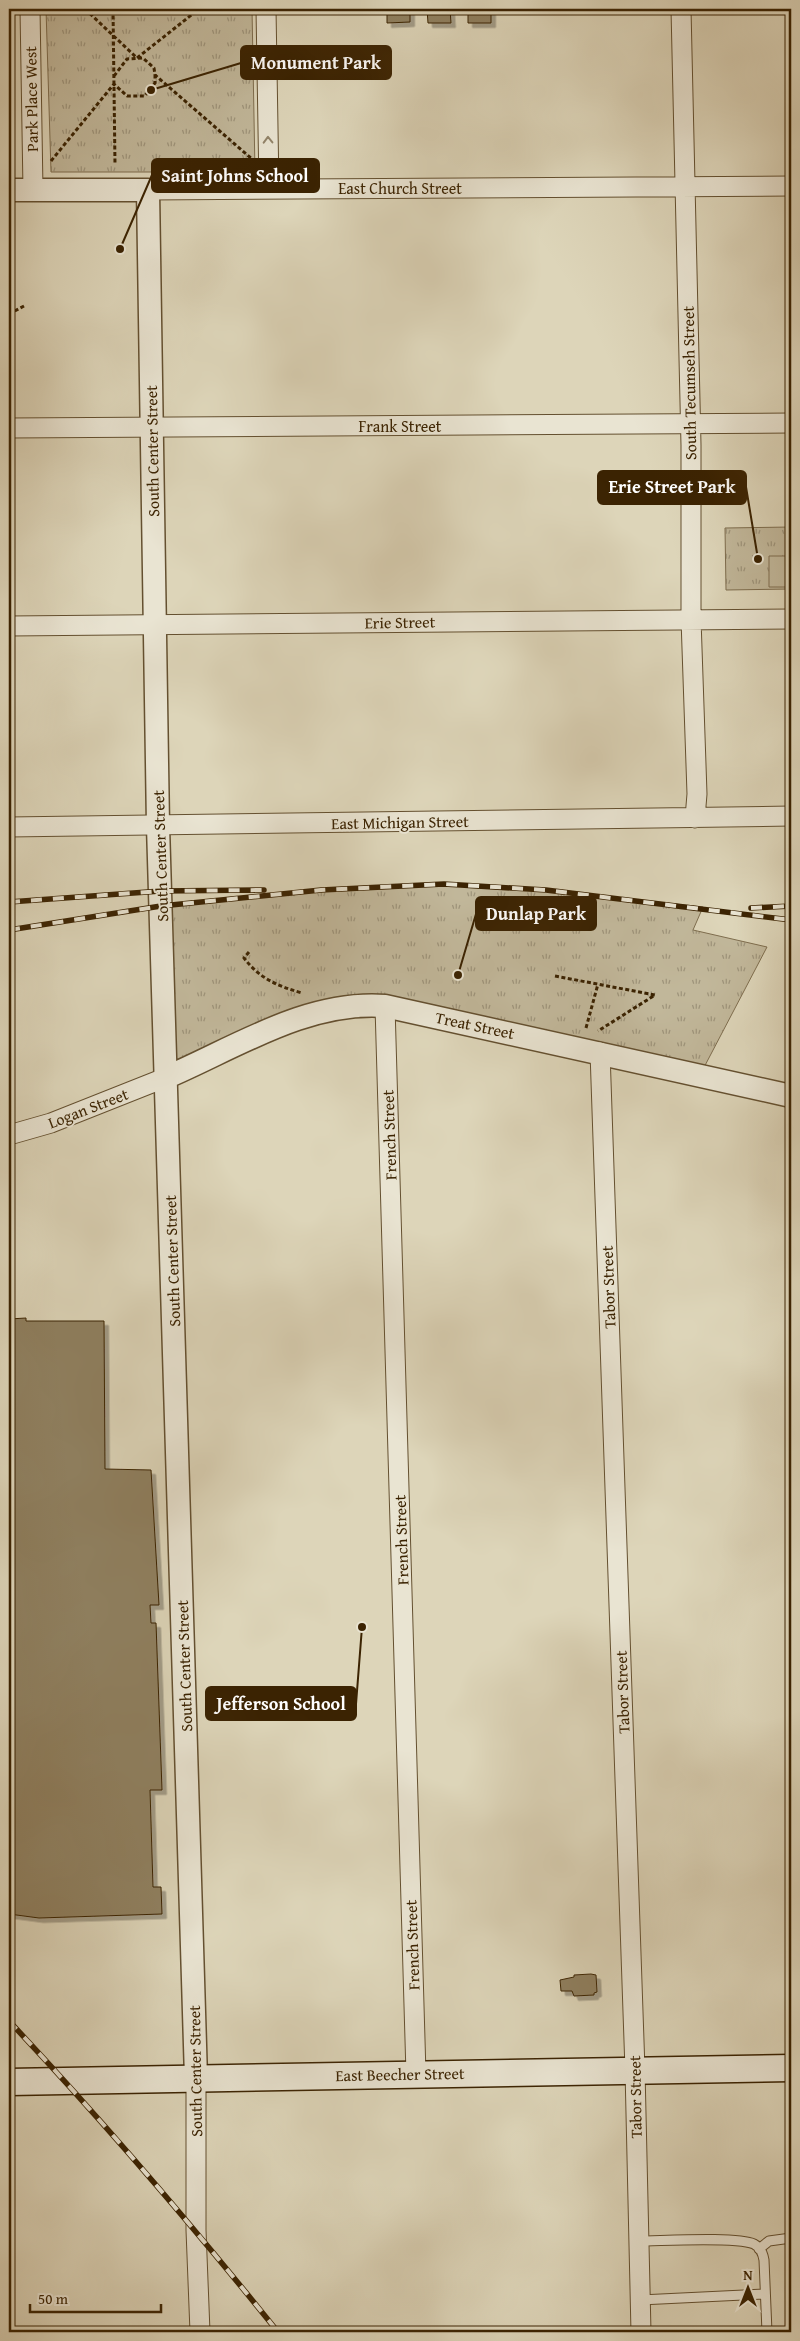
<svg xmlns="http://www.w3.org/2000/svg" width="800" height="2341" font-family="'Gentium Book Plus',serif">
  <style>
    .grass { fill: url(#grass-tufts); stroke: #7e6d4e }
    .pitch { fill: #c1b79a; stroke: #7e6d4e }
    .building { fill: #8f8061; stroke: #3b2302; filter: url(#shadow) }
    .lines { fill: none; stroke-linecap: round; stroke-linejoin: round }
    .service-casing { stroke: #645030; stroke-width: 11 }
    .minor-casing { stroke: #645030; stroke-width: 21 }
    .tertiary-casing { stroke: #645030; stroke-width: 25 }
    .secondary-casing { stroke: #3b2302; stroke-width: 29 }
    .path { stroke: #3b2302; stroke-width: 3; stroke-dasharray: 4 2.5; stroke-linecap: butt }
    .service { stroke: #e9e4d2; stroke-width: 9 }
    .minor { stroke: #e9e4d2; stroke-width: 19 }
    .tertiary { stroke: #e9e4d2; stroke-width: 22 }
    .secondary { stroke: #e9e4d2; stroke-width: 26 }
    .rail-casing { stroke: #3b2302; stroke-width: 5.5 }
    .rail { stroke: #e9e4d2; stroke-width: 4; stroke-dasharray: 11; stroke-linecap: butt }
    .oneway { stroke: #92846a }
    .labels { text-anchor: middle; stroke-width: 4; stroke-linejoin: round; paint-order: stroke }
    .street-label { font-size: 16px; fill: #3b2302; stroke: #e9e4d2 }
    .leader { fill: none; stroke: #3b2302; stroke-width: 2 }
    .callout-dot { fill: #3b2302; stroke: #e9e4d2; stroke-width: 2 }
    .callout { fill: #3b2302; stroke: #3b2302; stroke-width: 2 }
    .callout-label { font-size: 18px; text-anchor: middle; font-weight: bold; fill: #fff }
  </style>
  <defs>
    <pattern id="grass-tufts" width="24" height="20" patternUnits="userSpaceOnUse" patternTransform="scale(1.25)"><rect width="24" height="20" fill="#c1b79a"/><path d="M3 7l-1-3M5 7V3M7 7l1-3M15 17l-1-3M17 17v-4M19 17l1-3" fill="none" stroke="#9e947b"/></pattern>
    <filter id="shadow"><feDropShadow dx="4.5" dy="4.5" stdDeviation="0" flood-color="#0004"/></filter>
  </defs>
  <rect width="100%" height="100%" fill="#ddd5b9"/>
  <filter id="stains"><feTurbulence type="fractalNoise" baseFrequency=".004" numOctaves="4"/><feColorMatrix values="0 0 0 0 .2 0 0 0 0 .09 0 0 0 0 .02 0 0 0 .5 -.17"/></filter>
  <radialGradient id="worn" r=".72"><stop offset=".6" stop-color="#630" stop-opacity="0"/><stop offset="1" stop-color="#630" stop-opacity=".3"/></radialGradient>
  <path class="grass" d="M46 9H252L255 172H51Z
    M791 527V589L726 590 725 528Z
    M444 884 546 890 703 907 693 930 767 947 700 1075 365 1004 167 1077 161 906 321 890Z"/>
  <path class="pitch" d="M769 556H791V587H769Z"/>
  <path class="building" d="M387 9H410V22L387 23Z
    M427 9H450L451 23H428Z
    M468 9H491V23H468Z
    M26 1318V1321H104L105 1469 151 1470 159 1605H150L151 1623H156L162 1790H150L153 1887H161L162 1914 39 1918 9 1914V1319Z
    M591 1974 596 1975 597 1992 594 1993V1995L574 1996 572 1991H561L560 1980 574 1977V1975Z"/>
  <g class="lines">
    <g class="service-casing">
      <path id="service" d="M638 2241C661 2241 737 2236 754 2244 760 2247 763 2254 764 2260L767 2332
        M759 2249 769 2241 791 2238
        M640 2300 765 2294"/>
    </g>
    <g class="minor-casing">
      <path id="minor" d="M30 9 33 190
        M266 9 269 188
        M681 9 691 445V619L697 794 695 818
        M148 190 791 186
        M9 428 791 423
        M9 626 791 619
        M9 827 791 816
        M385 1006 416 2074
        M600 1052 635 2070 641 2332
        M9 1135 51 1123 167 1077
        M196 2078V2230L200 2332"/>
    </g>
    <g class="tertiary-casing">
      <path id="tertiary" d="M9 190H148L158 826 196 2078
        M167 1077C235 1048 307 1000 385 1006L791 1096"/>
    </g>
    <g class="secondary-casing">
      <path id="secondary" d="M9 2082 791 2068"/>
    </g>
    <path class="path" d="M85 9 137 58 199 9
      M113 9 115 165
      M114 76 127 59 143 58 154 68 155 75 252 159
      M51 161 114 84 127 96H145L155 83V75
      M9 314 24 306
      M249 952 244 958C260 979 278 986 302 993
      M555 976 655 995 598 1031
      M586 1028 598 984"/>
    <use href="#service" class="service"/>
    <use href="#minor" class="minor"/>
    <use href="#tertiary" class="tertiary"/>
    <use href="#secondary" class="secondary"/>
    <g class="rail-casing">
      <path id="rail" d="M9 902 161 891 264 890
        M751 908 791 906
        M9 930 161 906 321 890 444 884 546 890 791 920
        M9 2021C103 2121 192 2225 278 2332"/>
    </g>
    <use href="#rail" class="rail"/>
  </g>
  <defs><path id="oneway-chevron" d="M-2-3.5L2.5 0L-2 3.5" fill="none" stroke-width="1.6" stroke-linecap="round" stroke-linejoin="round" transform="scale(1.25)"/></defs>
  <use class="oneway" href="#oneway-chevron" transform="translate(268 140) rotate(-91)"/>
  <g class="labels">
    <g class="street-label">
      <text transform="translate(31 99) rotate(-91)" y="6">Park Place West</text>
      <text x="400" y="194">East Church Street</text>
      <text transform="translate(689 383) rotate(-91)" y="6">South Tecumseh Street</text>
      <text x="400" y="432">Frank Street</text>
      <text transform="translate(152 451) rotate(-91)" y="6">South Center Street</text>
      <text transform="translate(400 622) rotate(-1)" y="6">Erie Street</text>
      <text transform="translate(400 822) rotate(-1)" y="6">East Michigan Street</text>
      <text transform="translate(160 856) rotate(-92)" y="6">South Center Street</text>
      <text transform="translate(475 1025) rotate(12)" y="6">Treat Street</text>
      <text transform="translate(88 1108) rotate(-21)" y="6">Logan Street</text>
      <text transform="translate(389 1135) rotate(-92)" y="6">French Street</text>
      <text transform="translate(172 1261) rotate(-92)" y="6">South Center Street</text>
      <text transform="translate(608 1287) rotate(-92)" y="6">Tabor Street</text>
      <text transform="translate(401 1540) rotate(-92)" y="6">French Street</text>
      <text transform="translate(184 1666) rotate(-92)" y="6">South Center Street</text>
      <text transform="translate(622 1692) rotate(-92)" y="6">Tabor Street</text>
      <text transform="translate(412 1945) rotate(-92)" y="6">French Street</text>
      <text transform="translate(195 2071) rotate(-91)" y="6">South Center Street</text>
      <text transform="translate(400 2074) rotate(-1)" y="6">East Beecher Street</text>
      <text transform="translate(635 2097) rotate(-91)" y="6">Tabor Street</text>
    </g>
  </g>
  <path class="leader" d="M151 90L241 63M120 249L152 175M758 559L746 487M458 975L476 914M362 1627L356 1704"/>
  <g class="callout-dot">
    <circle cx="151" cy="90" r="5"/>
    <circle cx="120" cy="249" r="5"/>
    <circle cx="758" cy="559" r="5"/>
    <circle cx="458" cy="975" r="5"/>
    <circle cx="362" cy="1627" r="5"/>
  </g>
  <g class="callout">
    <rect x="241" y="46" width="150" height="33" rx="5"/>
    <rect x="152" y="159" width="167" height="33" rx="5"/>
    <rect x="598" y="471" width="148" height="33" rx="5"/>
    <rect x="476" y="897" width="120" height="33" rx="5"/>
    <rect x="206" y="1687" width="150" height="33" rx="5"/>
  </g>
  <g class="callout-label">
    <text x="316" y="69">Monument Park</text>
    <text x="235" y="182">Saint Johns School</text>
    <text x="672" y="493">Erie Street Park</text>
    <text x="536" y="920">Dunlap Park</text>
    <text x="281" y="1710">Jefferson School</text>
  </g>
  <rect width="800" height="2341" fill="none" stroke="#ddd5b9" stroke-width="30"/>
  <rect x="10" y="10" width="780" height="2321" fill="none" stroke="#3b2302" stroke-width="2.5"/>
  <rect x="15" y="15" width="770" height="2311" fill="none" stroke="#3b2302"/>
  <g transform="translate(748 2288)" stroke="#e9e4d2" stroke-width="4" paint-order="stroke">
  <path d="M0-4L9 19L0 12L-9 19Z" fill="#3b2302"/>
  <text y="-8" font-size="14" font-weight="bold" text-anchor="middle" fill="#3b2302">N</text>
  </g>
  <path d="M30 2304v8h131v-8" fill="none" stroke="#3b2302" stroke-width="2.5"/>
  <text x="38" y="2304" font-size="15" fill="#3b2302" stroke="#e9e4d2" stroke-width="4" paint-order="stroke">50 m</text>
  <rect width="100%" height="100%" filter="url(#stains)"/>
  <rect width="100%" height="100%" fill="url(#worn)"/>
</svg>
